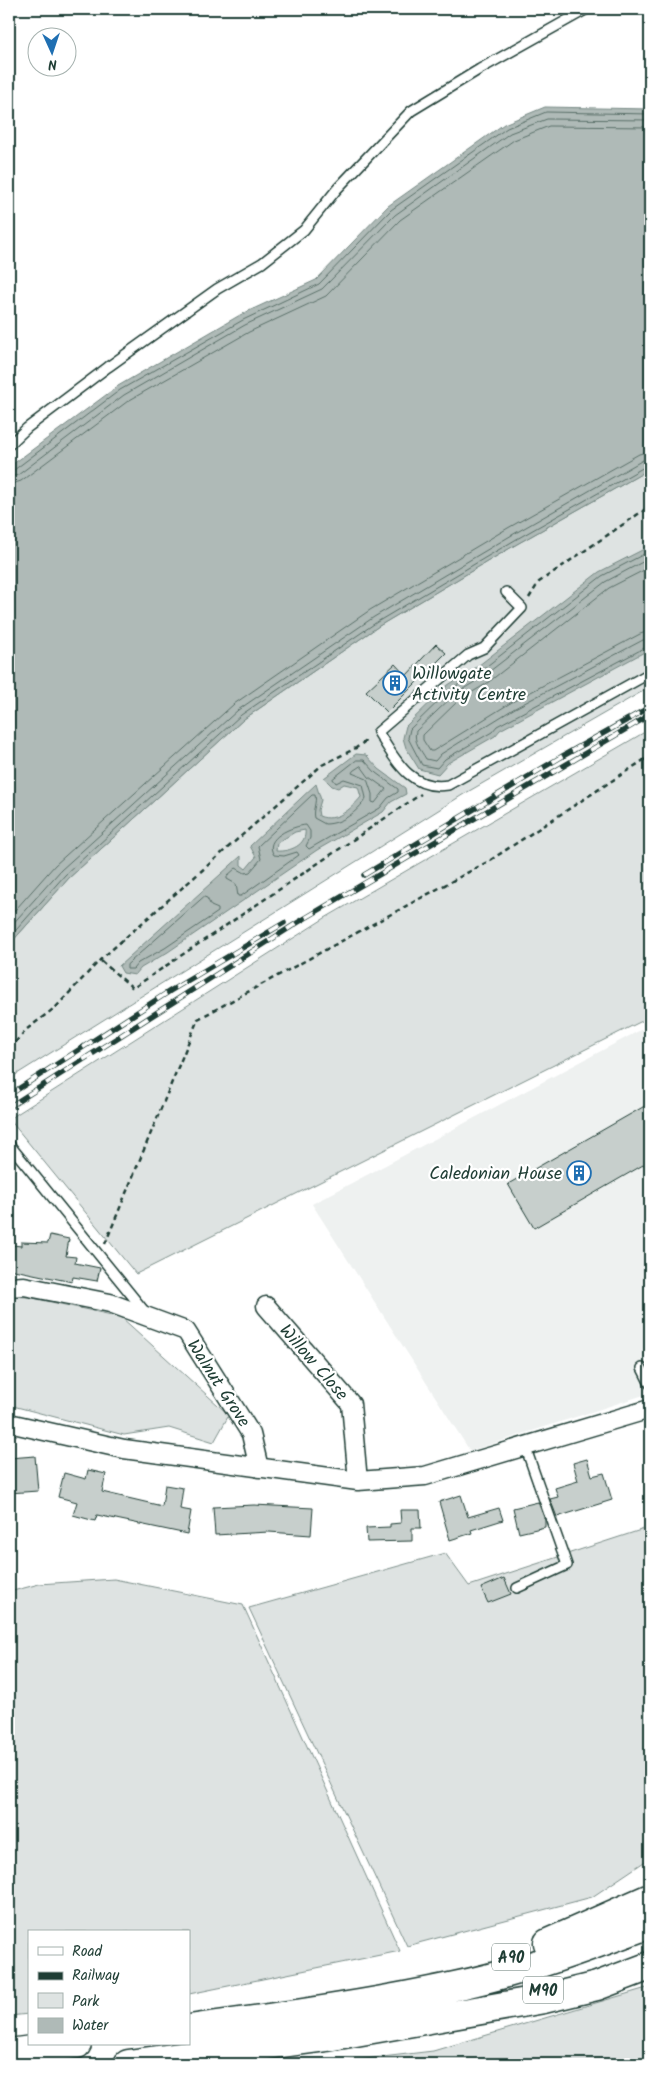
<svg xmlns="http://www.w3.org/2000/svg" width="659" height="2073" font-family="Kalam,sans-serif">
  <style>
    .built { fill: #eef1f0 }
    .green { fill: #dee3e2; stroke: #7e908b }
    .water { fill: #afbab7; stroke: #758883; fill-rule: evenodd }
    .lines { fill: none; stroke-linecap: round; stroke-linejoin: round }
    .shore { stroke: #596f68; stroke-width: 1 }
    .building { fill: #c7cfcc; stroke: #1f3d34 }
    .lane-casing { stroke: #1f3d34; stroke-width: 12 }
    .street-casing { stroke: #1f3d34; stroke-width: 21 }
    .highway-casing { stroke: #1f3d34; stroke-width: 31 }
    .path { stroke: #1f3d34; stroke-width: 2.5; stroke-dasharray: 5 4; stroke-linecap: butt }
    .lane { stroke: #fff; stroke-width: 9 }
    .street { stroke: #fff; stroke-width: 18 }
    .highway { stroke: #fff; stroke-width: 28 }
    .rail-casing { stroke: #1f3d34; stroke-width: 5.5 }
    .rail { stroke: #fff; stroke-width: 4; stroke-dasharray: 11; stroke-linecap: butt }
    .labels { text-anchor: middle; stroke-width: 4.5; stroke-linejoin: round; paint-order: stroke }
    .shield { fill: #fff; stroke: #627771; stroke-width: 1 }
    .shield-label { font-size: 16px; font-weight: bold; fill: #1f3d34 }
    .poi-label { font-size: 18px; fill: #1f3d34; stroke: #fff; text-anchor: start }
    .street-label { font-size: 18px; fill: #1f3d34; stroke: #fff }
  </style>
  <rect width="100%" height="100%" fill="#fff"/>
  <filter id="ink" filterUnits="userSpaceOnUse"><feTurbulence type="fractalNoise" baseFrequency=".02" numOctaves="2"/><feDisplacementMap in="SourceGraphic" scale="10" xChannelSelector="R" yChannelSelector="G"/><feConvolveMatrix kernelMatrix="1 2 1 2 8 2 1 2 1" color-interpolation-filters="sRGB"/></filter>
  <g filter="url(#ink)">
    <path class="built" d="M650 1025V1393L470 1451 312 1204Z"/>
    <path class="green" d="M650 469V687L464 794 9 1079V945L69 878 244 719 379 626 517 544Z
      M650 729V1017L136 1274 9 1119 325 918Z
      M9 1296 28 1297 121 1317 229 1415 214 1442 169 1428 124 1435 9 1405Z
      M650 1527V1858L592 1897 407 1946 249 1608 445 1553 469 1586Z
      M114 1579 243 1605 400 1951 189 1994V1932H29V2014L9 2016V1592L39 1584Z
      M650 1987V2064H323L433 2051Z"/>
    <path class="water" d="M545 107 650 109V469L517 544 379 626 244 719 69 878 9 945V467L118 386 240 315 316 280 388 206 504 124Z
      M650 546V649L500 730 495 736 448 763 438 774 419 769 406 748 403 738 406 726 448 685 474 669 599 572Z
      M356 754 366 755 379 769 405 788 406 794 391 802 383 812 317 850 168 952 141 968 135 975 123 973 119 966 241 856V865L246 869 256 857 250 846 316 784 321 800 318 810 319 816C336 823 351 809 361 797L358 787 344 784 338 788 332 786 324 778ZM305 830C307 845 290 852 276 851L277 843 295 832Z"/>
    <g class="lines">
      <path class="shore" d="M9 471 14 470 120 390 243 320 319 284 391 210 507 128 546 112 650 114
        M9 477 18 475 124 395 245 325 322 289 395 215 510 133 547 119 650 120
        M9 485 21 481 128 401 249 332 326 296 400 220 514 140 549 126 650 127
        M650 551 602 576 478 673 451 689 410 729 408 738 422 765 437 768 445 759 492 732 497 726 650 645
        M650 558 605 582 481 678 455 694 416 731C413 742 421 750 426 759L435 761 441 754 515 708 643 640 650 639
        M650 567 609 588 486 684 459 700 423 735V740L430 751H433L512 702 640 634 650 631
        M357 760H364L376 773 398 789V792L388 798 380 808 309 849 306 846 310 838V831L306 825C293 826 262 838 274 855L284 856 297 852 299 855 241 896H238L236 884 227 879V876L236 868 245 873 250 872 261 859 258 846 312 795H315C317 802 312 810 314 818L325 824C341 824 358 812 366 798L363 785 344 779 336 783 333 779Z
        M361 766 369 777 386 789 375 803 372 802V794L367 779 352 773 353 771Z
        M204 897 207 898 211 906 218 909V912L165 948 138 963 133 969H127V965Z
        M9 917 55 865 234 704 370 610 508 528 639 454 650 451
        M9 928 61 870 238 710 374 617 512 535 643 460 650 459
        M9 938 65 875 241 715 377 622 515 540 646 466 650 465"/>
    </g>
    <path class="building" d="M436 644 446 653 387 712 366 691 395 664 406 676Z
      M650 1103V1161L534 1228 508 1184Z
      M50 1235 69 1239 66 1256 76 1257 75 1263 100 1268 97 1281 73 1277 72 1282 9 1269V1250H12L13 1245 21 1246V1242L48 1243Z
      M35 1456 38 1491 9 1493V1458Z
      M587 1459 592 1476 604 1473 612 1500 557 1517 550 1499 558 1497 555 1488 578 1481 573 1463Z
      M88 1470 106 1474 102 1492 162 1506 165 1485 183 1488 180 1509 191 1511 187 1534 97 1515 95 1521 73 1515 77 1502 58 1497 64 1473 86 1479Z
      M461 1495 468 1517 499 1508 503 1520 471 1530 472 1533 450 1540 439 1502Z
      M538 1502 545 1520V1527L519 1533 513 1508Z
      M254 1505 313 1508 311 1535 269 1532 215 1535 213 1507Z
      M400 1510H420L421 1528H412V1541L367 1542 366 1528 390 1527V1524L401 1523Z
      M504 1578 511 1594 488 1603 481 1588Z"/>
    <g class="lines">
      <g class="lane-casing">
        <path id="lane" d="M9 445 27 428 108 367 217 289 262 263 304 230 337 189 411 111 480 69 587 9
          M506 592 522 608 484 648 468 655 378 732C395 759 410 791 448 785L650 673
          M9 1144 146 1313
          M642 1368 650 1384
          M517 1588 567 1565 525 1446"/>
      </g>
      <g class="street-casing">
        <path id="street" d="M9 1287 24 1286 110 1303 186 1331 251 1434 259 1468
          M266 1306 351 1404 358 1481
          M9 1423 124 1449 358 1481 425 1476 650 1409"/>
      </g>
      <g class="highway-casing">
        <path id="highway" d="M548 1943 650 1898
          M189 2029C278 2017 367 2005 455 1986 522 1972 586 1948 650 1924
          M9 2053 77 2044
          M128 2064 327 2037 544 1999 597 1986 650 1966"/>
      </g>
      <path class="path" d="M529 598 539 582 650 506
        M101 961 133 988 421 794
        M9 1049 27 1029 56 1007 100 960 322 765 356 748 368 739
        M105 1244 198 1019 489 861 650 756"/>
      <use href="#lane" class="lane"/>
      <use href="#street" class="street"/>
      <use href="#highway" class="highway"/>
      <g class="rail-casing">
        <path id="rail" d="M364 875 561 757 650 707
          M9 1095 170 991 284 923
          M9 1107 297 923 650 715"/>
      </g>
      <use href="#rail" class="rail"/>
    </g>
  </g>
  <defs>
    <g id="building-ring" transform="scale(1.25)"><circle r="9.5" fill="#fff" stroke="#1f6fb2" stroke-width="1.5"/><path d="M-4-6H4V6H1V3H-1V6H-4ZM-2.5-4.3h1.7v1.8h-1.7ZM.8-4.3h1.7v1.8H.8ZM-2.5-1h1.7V.8h-1.7ZM.8-1h1.7V.8H.8Z" fill="#1f6fb2"/></g>
  </defs>
  <g fill-rule="evenodd">
    <use href="#building-ring" x="395" y="683"/>
    <use href="#building-ring" x="579" y="1173"/>
  </g>
  <g class="labels">
    <g class="shield">
      <rect x="492" y="1943.5" width="38" height="27" rx="4"/>
      <rect x="523" y="1976.5" width="40" height="27" rx="4"/>
    </g>
    <g class="shield-label">
      <text x="511" y="1963">A90</text>
      <text x="543" y="1996">M90</text>
    </g>
    <g class="poi-label">
      <text x="412" y="679">Willowgate<tspan x="412" dy="21">Activity Centre</tspan></text>
      <text x="562" y="1179" text-anchor="end">Caledonian House</text>
    </g>
    <g class="street-label">
      <text transform="translate(314 1362) rotate(49)" y="6">Willow Close</text>
      <text transform="translate(219 1383) rotate(57)" y="6">Walnut Grove</text>
    </g>
  </g>
  <rect width="659" height="2073" fill="none" stroke="#fff" stroke-width="30"/>
  <rect x="15" y="15" width="629" height="2043" fill="none" stroke="#1f3d34" stroke-width="2" filter="url(#ink)"/>
  <rect x="28" y="1930" width="162" height="115" fill="#ffffff" stroke="#a5b1ae"/>
  <rect x="38" y="1947" width="25" height="8" fill="#ffffff" stroke="#a5b1ae"/>
  <text x="72" y="1956" font-size="15" fill="#1f3d34">Road</text>
  <rect x="38" y="1972" width="25" height="8" fill="#1f3d34" stroke="#a5b1ae"/>
  <text x="72" y="1980" font-size="15" fill="#1f3d34">Railway</text>
  <rect x="38" y="1993" width="25" height="15" fill="#dee3e2" stroke="#a5b1ae"/>
  <text x="72" y="2006" font-size="15" fill="#1f3d34">Park</text>
  <rect x="38" y="2018" width="25" height="15" fill="#afbab7" stroke="#a5b1ae"/>
  <text x="72" y="2030" font-size="15" fill="#1f3d34">Water</text>
  <g transform="translate(52 52) rotate(177)"><circle r="24" fill="#ffffff" stroke="#a5b1ae"/>
  <path d="M0-4L9 19L0 12L-9 19Z" fill="#1f6fb2"/>
  <text y="-8" font-size="14" font-weight="bold" text-anchor="middle" fill="#1f3d34">N</text>
  </g>
</svg>
